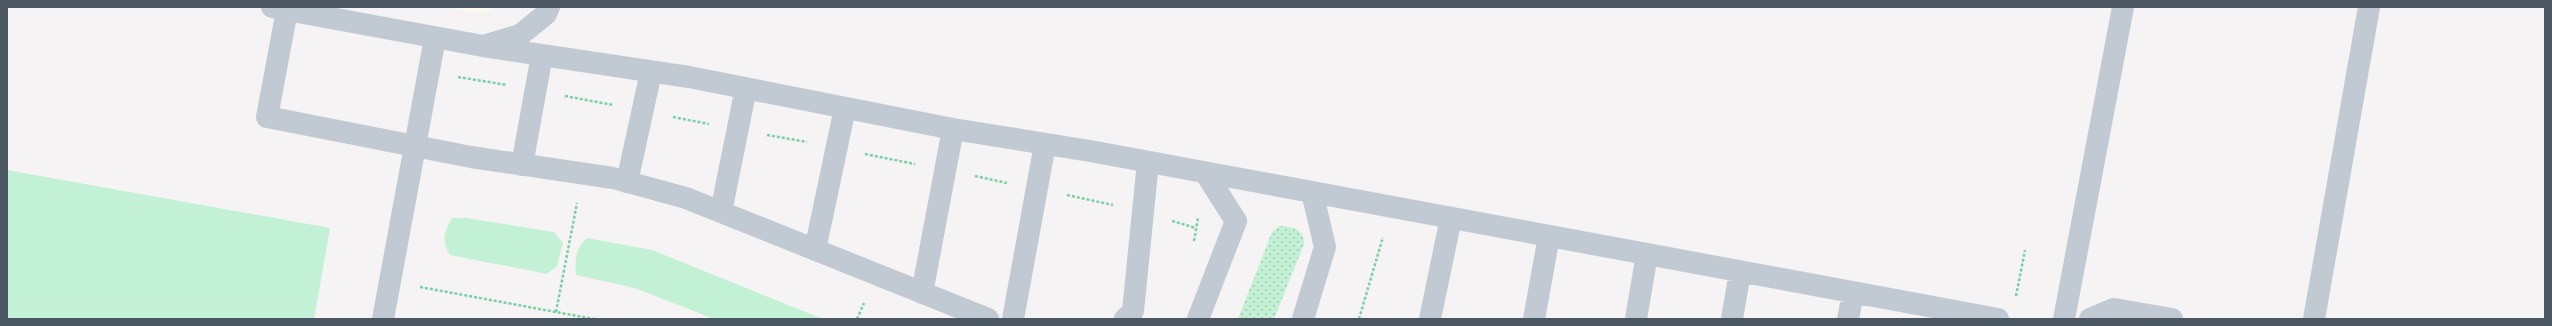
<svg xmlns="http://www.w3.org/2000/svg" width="2552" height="326" font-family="'DM Sans',sans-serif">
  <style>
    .commercial { fill: #fdf9ef }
    .grass { fill: url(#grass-dots) }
    .garden { fill: #c3f1d5 }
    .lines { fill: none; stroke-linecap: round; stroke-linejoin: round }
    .path { stroke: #7ad0a6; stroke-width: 2.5; stroke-dasharray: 3 2; stroke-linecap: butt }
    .service { stroke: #c1cad2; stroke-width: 22 }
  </style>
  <defs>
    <pattern id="grass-dots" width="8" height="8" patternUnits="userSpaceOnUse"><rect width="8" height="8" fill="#c3f1d5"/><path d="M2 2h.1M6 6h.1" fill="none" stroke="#a0c6b0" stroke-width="1.8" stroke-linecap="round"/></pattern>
  </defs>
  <rect width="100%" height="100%" fill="#f5f3f3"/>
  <path class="commercial" d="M441 7H495L484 13Z"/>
  <path class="grass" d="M1279 226C1292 226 1304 229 1304 244L1274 319H1238L1272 232Z"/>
  <path class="garden" d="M7 170 330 228 314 319H7Z
    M452 218H466L554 232 563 243 557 266 547 274 450 255C441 242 444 232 452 218Z
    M587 238 652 250 823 319H714L635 288 576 275C575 260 575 249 587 238Z"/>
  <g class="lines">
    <path class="path" d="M458 77 507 85
      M565 96 613 105
      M673 117 709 124
      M767 135 807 142
      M865 154 915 164
      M975 176 1007 183
      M1067 195 1113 205
      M1172 221 1196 228
      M1194 241 1198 218
      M420 287 594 319
      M2016 296 2025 250
      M556 312 577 203
      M857 319 864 303
      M1359 319 1383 237"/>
    <path class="service" d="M272 7 287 10 267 117 471 157 613 178 686 198 988 319
      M288 7 287 10 483 46 520 35 546 14 549 7
      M483 46 689 77 953 129 1090 151 1998 319
      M522 165 542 55
      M627 182 651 72
      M721 212 746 88
      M815 250 845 108
      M922 293 953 129
      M383 319 435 38
      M1013 319 1045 144
      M1125 319 1133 311 1148 162
      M1198 319 1236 221 1206 174
      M1303 319 1325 247 1312 192
      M1430 319 1451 218
      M1534 319 1549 236
      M1636 319 1647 254
      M1732 319 1740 272
      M1848 319 1853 293
      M2064 319 2123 7
      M2090 319 2114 309 2172 319
      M2314 319 2369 7"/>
  </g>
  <rect width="2552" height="326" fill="none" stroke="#4a5661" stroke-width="16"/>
</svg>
